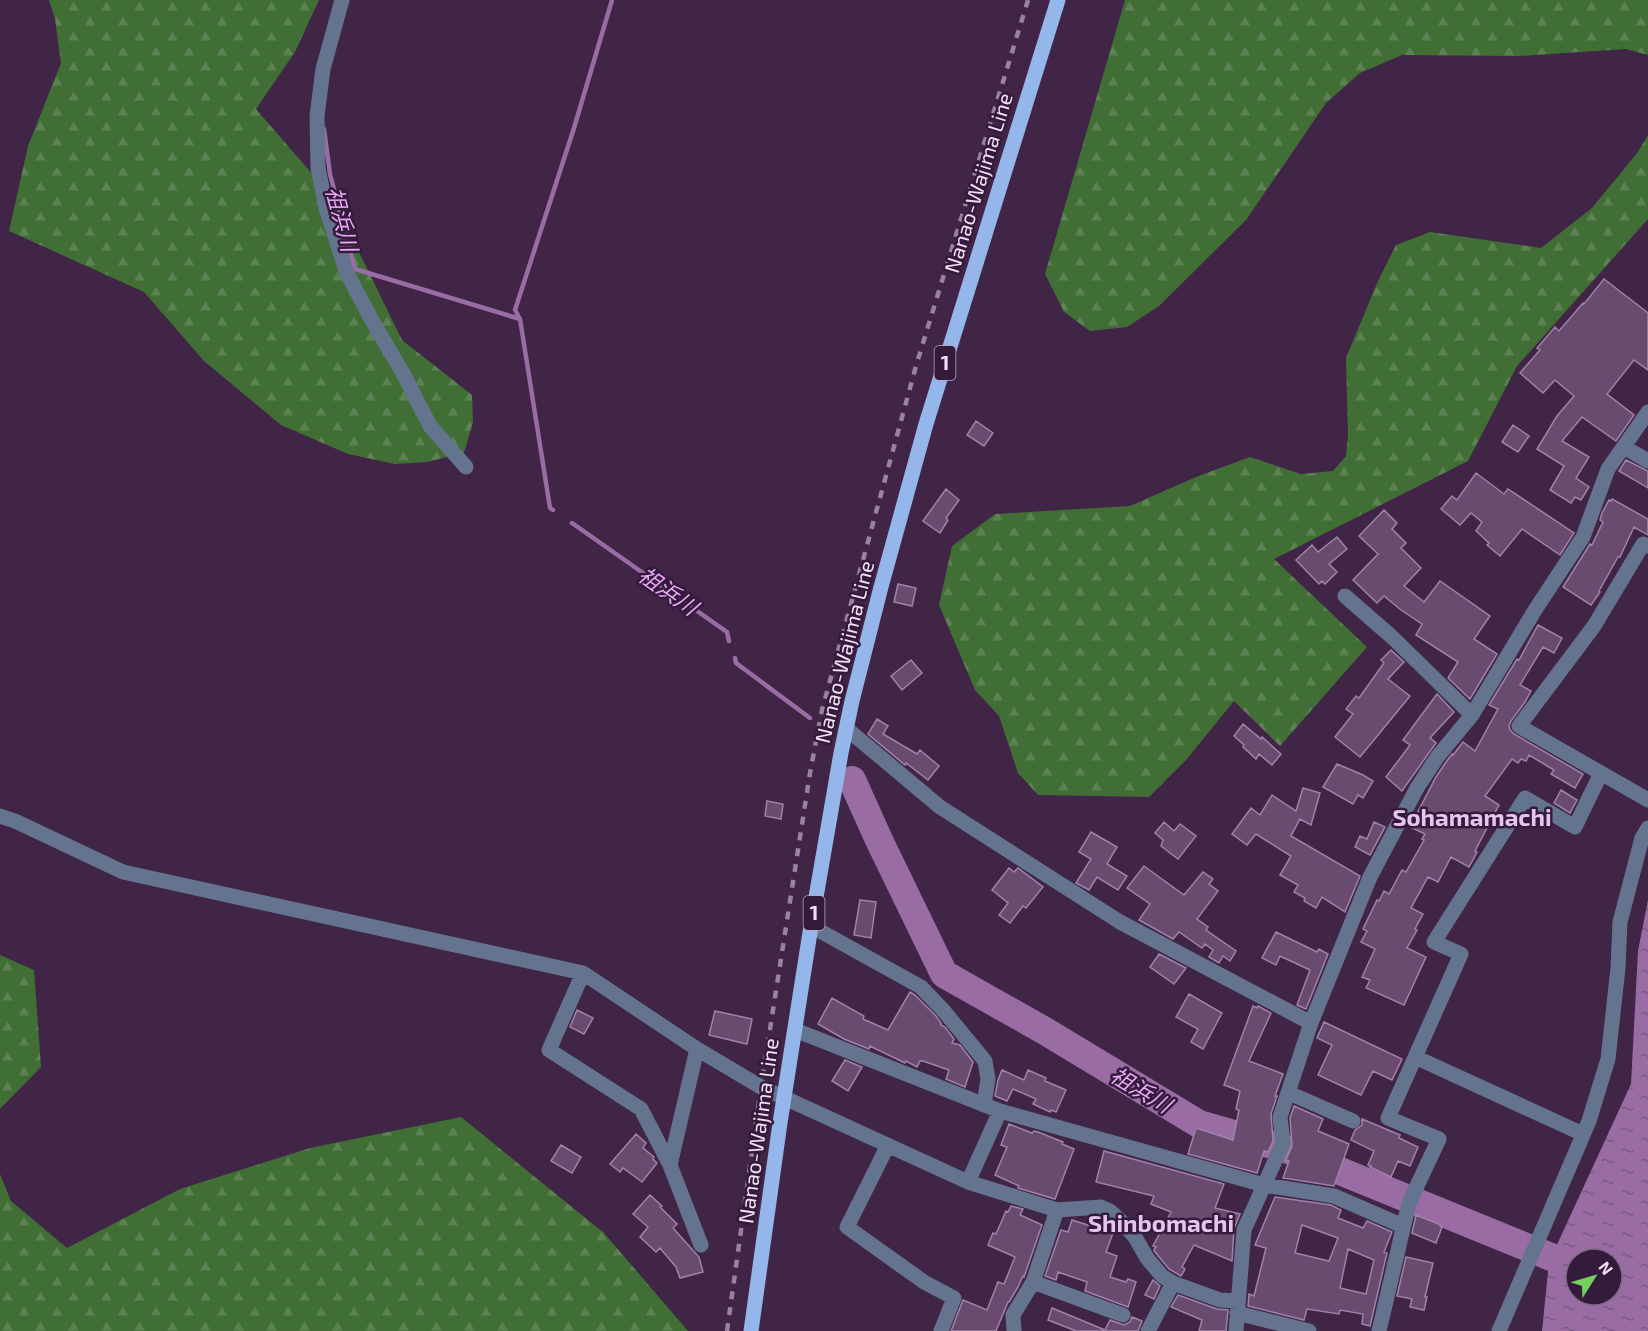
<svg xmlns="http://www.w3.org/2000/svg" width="1648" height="1331" font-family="'Exo 2','Noto Sans JP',sans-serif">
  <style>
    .forest { fill: url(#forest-firs) }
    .water { fill: url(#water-ripples); fill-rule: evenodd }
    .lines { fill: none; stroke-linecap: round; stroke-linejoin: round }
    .stream { stroke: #9a6ca4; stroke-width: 4.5 }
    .river { stroke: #9a6ca4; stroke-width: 28 }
    .building { fill: #684b6f; stroke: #a182a8; stroke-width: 1.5; fill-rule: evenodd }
    .minor { stroke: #64748e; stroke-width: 15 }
    .major { stroke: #95b6eb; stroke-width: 15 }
    .rail { stroke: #99839e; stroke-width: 4.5; stroke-dasharray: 8 8; stroke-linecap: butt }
    .labels { text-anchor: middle; stroke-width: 5; stroke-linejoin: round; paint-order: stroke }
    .shield { fill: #351b3b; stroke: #b9a6be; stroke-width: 1.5 }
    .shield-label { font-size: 20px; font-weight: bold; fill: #f2e1f6 }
    .street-label { font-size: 21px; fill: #f2e1f6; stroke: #351b3b }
    .water-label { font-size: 22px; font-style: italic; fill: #e9a8f8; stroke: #351b3b }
    .quarter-label { font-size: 24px; font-weight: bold; fill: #e5c4ed; stroke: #351b3b }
  </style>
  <defs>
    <pattern id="forest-firs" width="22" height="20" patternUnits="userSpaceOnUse" patternTransform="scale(1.5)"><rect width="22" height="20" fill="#406e35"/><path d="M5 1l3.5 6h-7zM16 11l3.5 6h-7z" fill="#5c8253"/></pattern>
    <pattern id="water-ripples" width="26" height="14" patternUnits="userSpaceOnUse" patternTransform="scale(1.5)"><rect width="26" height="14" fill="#9a6ca4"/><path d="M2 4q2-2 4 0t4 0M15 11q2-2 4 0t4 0" fill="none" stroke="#7a5c80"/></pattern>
  </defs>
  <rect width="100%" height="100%" fill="#402546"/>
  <path class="forest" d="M49 0H319L295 52 256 109 332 197 402 340 472 395 473 422 464 453 427 462 395 464 348 454 281 425 204 361 144 292 9 231 28 146 61 63 55 19Z
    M1125 0H1648V55L1626 49 1519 56 1402 55 1360 73 1326 103 1246 220 1159 306 1127 327 1090 331 1064 312 1045 274Z
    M1648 135V219L1517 366 1468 461 1274 559 1367 647 1280 746 1234 701 1186 760 1149 797 1038 795 1018 773 999 716 975 690 939 605 952 546 995 514 1130 506 1196 477 1250 457 1301 474 1333 471 1346 456 1348 435 1346 358 1378 281 1396 245 1430 232 1541 248 1592 208 1638 152Z
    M0 955 34 970 41 1067 0 1109Z
    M461 1117 604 1233 688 1331H0V1174L11 1201 67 1248 180 1189 310 1148Z"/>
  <path class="water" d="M1648 900V1331H1542L1549 1262 1631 1084 1638 951ZM1576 1259H1612V1295H1576Z"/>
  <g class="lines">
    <path class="stream" d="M324 129 330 174 355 269 520 319
      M553 510 550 508 520 319 515 310 574 128 612 0
      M572 523 727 632 729 641
      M735 658 736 663 810 718"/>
    <path class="river" d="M852 780 879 840 944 974 1045 1031 1199 1124 1286 1149 1551 1257"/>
  </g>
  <path class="building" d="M1604 279 1648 313V370L1634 360 1607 394 1634 415 1616 441 1582 417 1562 441 1589 457 1576 478 1589 487 1581 500 1575 497 1571 503 1550 490 1564 466 1537 449 1557 416 1574 396 1555 380 1543 393 1520 373 1540 350 1537 348 1555 327 1559 331 1583 303 1584 304Z
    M976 421 993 433 984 446 967 435Z
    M1513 425 1529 436 1518 452 1502 442Z
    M1626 460 1648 471V488L1619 471Z
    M1476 473 1504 494 1508 489 1574 533 1560 555 1522 529 1500 556 1487 545 1489 543 1476 531 1482 522 1471 513 1460 525 1441 509 1452 496 1457 500Z
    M946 489 959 500 946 518 948 520 940 533 923 521Z
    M1612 499 1648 519V535L1634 527 1620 557H1618L1599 591 1600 592 1591 605 1563 587 1590 544 1592 545 1603 522 1600 520 1602 513 1609 500 1611 501Z
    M1384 510 1397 523 1392 529 1406 543 1401 548 1421 568 1404 586 1424 602 1440 581 1490 616 1474 639 1497 654 1470 699 1448 678 1458 662 1416 635 1422 624 1401 610 1384 596 1377 603 1353 580 1378 554 1359 536Z
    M1337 537 1347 549 1329 564 1337 572 1325 584 1322 581 1319 584 1296 560 1312 545 1318 552Z
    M898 584 916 588 912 606 894 602Z
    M1538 625 1562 638 1554 653 1543 647 1520 685 1531 691 1525 702 1511 721 1509 726 1510 730 1514 734 1583 774 1575 788 1551 774 1554 770 1529 755 1526 761 1521 759 1518 763 1512 759 1485 796 1499 805 1475 851 1477 852 1469 867 1451 857 1438 882 1428 877 1411 908 1423 914 1415 929 1417 930 1407 948 1426 957 1404 1005 1366 988 1370 980 1362 977 1375 949 1361 942 1367 931 1363 929 1377 900 1379 901 1384 891 1389 894 1402 870 1406 872 1424 840 1422 839 1425 834 1410 827 1436 777 1446 762 1452 754 1453 755 1463 742 1475 751 1498 709 1489 705 1517 659 1519 660Z
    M1391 650 1404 662 1388 679 1410 696 1360 757 1335 737 1353 714 1346 709 1356 696 1359 698 1384 663 1381 660Z
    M911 660 922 673 902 690 891 676Z
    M1437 694 1454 712 1430 738 1436 743 1402 791 1386 777 1410 745 1403 740Z
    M877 719 888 726 883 734 917 754 920 750 939 766 928 780 906 763 905 765 868 734Z
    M1243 724 1261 739 1262 737 1281 754 1272 765 1259 754 1256 759 1243 747 1244 745 1234 736Z
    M1337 764 1363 775 1373 781 1363 798 1358 795 1353 804 1323 787Z
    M1303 788 1320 793 1311 825 1300 819 1291 836 1360 876 1345 912 1322 897 1316 908 1304 901 1305 898 1294 892 1298 885 1280 875 1291 856 1256 834 1247 845 1232 834 1251 808 1260 815 1272 795 1296 811Z
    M1561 790 1577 800 1570 813 1554 803Z
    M767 801 783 804 781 819 765 816Z
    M1164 822 1174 831 1180 824 1196 836 1178 859 1161 846 1163 840 1155 833Z
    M1374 822 1385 827 1370 855 1355 847 1360 836 1367 839Z
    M1091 832 1117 847 1107 864 1127 876 1118 890 1097 877 1089 890 1076 883 1091 859 1079 852Z
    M1144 866 1184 895 1203 872 1213 879 1209 884 1218 891 1197 919 1208 927 1206 930 1236 951 1230 961 1223 956 1219 963 1209 957 1213 950 1205 944 1202 948 1179 932 1173 939 1139 920 1150 904 1127 888Z
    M1009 868 1014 872 1018 868 1043 887 1026 908 1023 906 1010 923 999 915 1008 903 992 890Z
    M860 900 876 902 871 938 854 935Z
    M1276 932 1317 952 1319 949 1328 954 1306 1009 1297 1005 1310 970 1280 956 1276 965 1262 958Z
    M1159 954 1186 968 1174 984 1150 967Z
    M910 992 915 995 936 1016 941 1023V1025L945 1027 954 1039 952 1043 960 1045 973 1062 965 1087 946 1079 949 1070 923 1061H920L917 1067 906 1061 905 1063 870 1046 869 1049 844 1039 818 1024 832 998 864 1016 863 1019 888 1030Z
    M1189 994 1222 1013 1203 1049 1191 1042 1198 1029 1176 1017Z
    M1253 1006 1257 1008 1258 1006 1271 1013 1249 1061 1283 1074 1275 1096H1277L1271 1114 1273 1141 1268 1152 1264 1151 1257 1173 1188 1154 1196 1128 1233 1140 1239 1110 1236 1109 1240 1091 1224 1085Z
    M577 1010 593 1018 584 1034 570 1027Z
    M715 1011 752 1019 747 1044 709 1035Z
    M1324 1022 1402 1059 1392 1080 1373 1071 1361 1095 1318 1075 1332 1045 1317 1038Z
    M845 1060 862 1067 848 1091 832 1081Z
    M1002 1070 1024 1080 1028 1070 1046 1078 1045 1081 1066 1090 1056 1112 1051 1110 1050 1112 1033 1104 1036 1099 1013 1089 1007 1101 995 1096 998 1080Z
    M1294 1106 1323 1119 1318 1131 1349 1144 1334 1186 1283 1178 1289 1161 1286 1160 1292 1146 1290 1118Z
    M1362 1119 1400 1135 1399 1138 1418 1147 1410 1166 1398 1161 1391 1177 1370 1167 1371 1166 1368 1165 1374 1151 1351 1140 1355 1130 1362 1125Z
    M1009 1124 1032 1133 1034 1131 1038 1132 1063 1142 1062 1144 1074 1149 1055 1199 1018 1188 1019 1186 995 1175 1007 1147 1001 1145Z
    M636 1134 646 1143 643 1148 654 1157 653 1159 657 1163 642 1182 623 1168 620 1172 610 1164Z
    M561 1145 581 1157 572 1173 551 1161Z
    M1104 1151 1224 1184 1215 1208 1240 1214 1234 1229 1232 1261 1194 1245 1182 1267 1185 1269 1181 1276 1169 1269 1155 1252 1154 1250 1156 1247 1153 1246 1171 1212 1151 1204 1154 1196 1096 1182Z
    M650 1195 662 1206 660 1207 677 1224 673 1228 699 1257 703 1272 680 1278 676 1267 660 1248 656 1252 640 1237 648 1227 633 1214Z
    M1275 1197 1331 1205 1341 1210 1338 1218 1363 1228 1367 1221 1392 1232 1384 1252 1387 1253 1370 1326 1362 1324 1363 1314 1340 1310 1339 1314 1307 1309 1304 1320 1248 1306 1249 1294 1254 1296 1266 1248 1255 1245ZM1302 1225 1338 1238 1329 1261 1295 1253ZM1348 1249 1374 1260 1366 1294 1340 1288Z
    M1011 1206 1023 1209 1020 1215 1042 1225 1024 1277 1023 1276 1018 1287 1009 1302H1008L996 1331H951L963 1300 987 1310 998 1282 1004 1284 1015 1257 988 1245 993 1233 996 1234 1006 1211 1008 1212Z
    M1416 1215 1441 1225 1440 1226 1442 1227 1436 1243 1412 1233Z
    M1072 1220 1113 1233 1106 1252 1117 1256 1110 1277 1126 1282 1128 1279 1136 1282 1128 1307 1085 1291 1087 1282 1058 1272 1056 1280 1045 1276 1061 1230 1068 1232Z
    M1406 1257 1433 1263 1425 1297H1427L1424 1310 1410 1307 1412 1299 1397 1296Z
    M1153 1280 1160 1286 1154 1299 1145 1295Z
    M1178 1295 1217 1309 1228 1310 1226 1331H1199L1202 1320 1171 1307Z
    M1052 1308 1105 1330 1110 1320 1124 1325 1130 1322 1132 1317 1142 1321 1138 1331H1076L1048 1320Z"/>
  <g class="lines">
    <path class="minor" d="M342 0 323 69 317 116 318 168 326 208 346 271 370 317 404 375 430 426 466 467
      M1624 447 1648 461
      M1648 546 1643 544 1594 626 1519 726 1648 800
      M1345 596 1392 637 1472 715
      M847 729 940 807 1120 922 1311 1023
      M0 816 15 821 123 872 583 973 697 1049 761 1087 968 1182 1057 1210 1101 1207 1110 1211 1121 1221 1135 1237 1147 1258 1162 1276 1173 1283 1220 1300 1238 1301
      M811 926 921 987 943 1010 985 1061 988 1079 984 1105
      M583 973 549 1050 641 1109 670 1165 697 1049
      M795 1030 1000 1111 1264 1185 1334 1196 1403 1226
      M1415 1057 1583 1134
      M1289 1093 1353 1121
      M888 1145 847 1227 924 1282 954 1298 941 1331
      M670 1165 701 1245
      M968 1182 1000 1111
      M1033 1282 1123 1315
      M1237 1313 1309 1331
      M1014 1331 1013 1315 1033 1282 1057 1210
      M1148 1331 1173 1283
      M1236 1331 1244 1230 1283 1143 1280 1117 1311 1023 1370 877 1417 788 1438 756 1472 715 1535 610 1583 537 1608 469 1648 412
      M1379 1331 1409 1203 1439 1139 1388 1118 1461 954 1434 942 1525 798 1575 827 1601 773
      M1499 1331 1589 1121 1608 1059 1618 968 1620 922 1642 838 1648 828"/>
    <path class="major" d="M751 1331 780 1123 811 926 841 753 852 701 881 587 926 424 1058 0"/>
    <path class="rail" d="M727 1331 761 1087 810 773 822 710 916 366 1028 0"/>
  </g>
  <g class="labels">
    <g class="shield">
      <rect x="934.5" y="346" width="21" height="34" rx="4.5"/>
      <rect x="803.5" y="896" width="21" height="34" rx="4.5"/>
    </g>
    <g class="shield-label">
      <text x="945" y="370">1</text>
      <text x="814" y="920">1</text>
    </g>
    <g class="street-label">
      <text transform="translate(979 183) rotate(-73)" y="7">Nanao-Wajima Line</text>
      <text transform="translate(845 652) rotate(-76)" y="7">Nanao-Wajima Line</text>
      <text transform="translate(759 1131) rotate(-82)" y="7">Nanao-Wajima Line</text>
    </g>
    <g class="water-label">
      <text transform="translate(342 219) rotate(75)" y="8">祖浜川</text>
      <text transform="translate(668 591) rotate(35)" y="8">祖浜川</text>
      <text transform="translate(1141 1090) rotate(31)" y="8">祖浜川</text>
    </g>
    <g class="quarter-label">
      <text x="1472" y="826">Sohamamachi</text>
      <text x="1161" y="1232">Shinbomachi</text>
    </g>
  </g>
  <g transform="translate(1594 1277) rotate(53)"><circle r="28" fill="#351b3b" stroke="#816a86" stroke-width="1.5"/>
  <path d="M0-4.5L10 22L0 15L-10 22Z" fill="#73d25c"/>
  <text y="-9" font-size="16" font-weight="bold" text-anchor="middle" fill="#f2e1f6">N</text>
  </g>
</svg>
